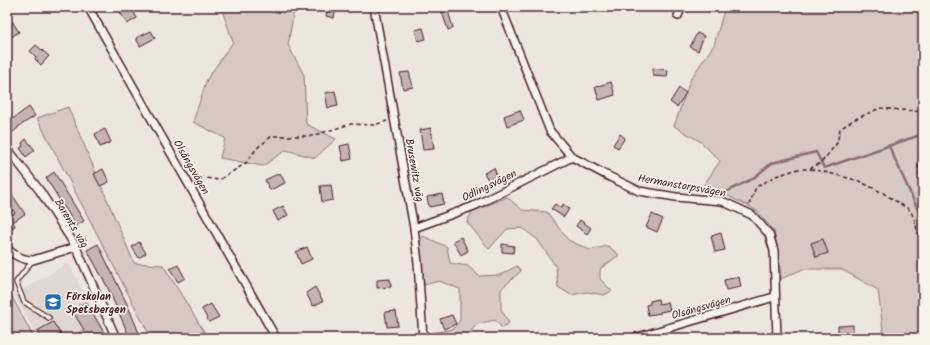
<svg xmlns="http://www.w3.org/2000/svg" width="930" height="345" font-family="Kalam,sans-serif">
  <style>
    .built { fill: #e0d7d0 }
    .green { fill: #d5c9c2; stroke: #907476 }
    .lines { fill: none; stroke-linecap: round; stroke-linejoin: round }
    .stream { stroke: #896c6f; stroke-width: 2.5 }
    .building { fill: #c4b5b0; stroke: #4a1f2b }
    .lane-casing { stroke: #4a1f2b; stroke-width: 6 }
    .street-casing { stroke: #4a1f2b; stroke-width: 10 }
    .path { stroke: #4a1f2b; stroke-width: 1.5; stroke-dasharray: 4 3; stroke-linecap: butt }
    .lane { stroke: #f7f3e8; stroke-width: 3.5 }
    .street { stroke: #f7f3e8; stroke-width: 7 }
    .labels { text-anchor: middle; stroke-width: 3.5; stroke-linejoin: round; paint-order: stroke }
    .street-label { font-size: 11px; fill: #4a1f2b; stroke: #f7f3e8 }
    .poi-label { font-size: 11px; font-weight: bold; fill: #4a1f2b; stroke: #f7f3e8; text-anchor: start }
  </style>
  <rect width="100%" height="100%" fill="#ece6dd"/>
  <filter id="ink" filterUnits="userSpaceOnUse"><feTurbulence type="fractalNoise" baseFrequency=".025" numOctaves="2"/><feDisplacementMap in="SourceGraphic" scale="8" xChannelSelector="R" yChannelSelector="G"/><feConvolveMatrix kernelMatrix="1 2 1 2 8 2 1 2 1" color-interpolation-filters="sRGB"/></filter>
  <g filter="url(#ink)">
    <path class="built" d="M68 263 108 337 106 338H39L14 295Z"/>
    <path class="green" d="M221 7H306L294 11 288 45 304 75 306 124 336 139 315 158 286 150 263 166 220 158 225 138 193 122 207 79 233 42Z
      M725 7H923V338H884L878 290 841 269H803L781 279 779 257 774 231 756 210 726 195 701 189 720 161 701 142 674 126 691 78 714 45Z
      M68 107 134 263 163 265 208 338H151L37 118Z
      M507 197 522 210 547 212 568 240 590 250 608 246 619 255 600 269V279L612 291 604 295 587 292 571 295 558 287 556 267 538 240 522 228 507 229 489 249 467 222 472 212Z
      M423 236 447 247 450 263 468 266 479 276 500 275 517 266 521 271 501 289V309L509 323 502 328 495 320 477 324 465 338H427V334L453 329 460 320V289L439 281 424 285 419 245Z
      M7 290 11 295 34 338H7Z"/>
    <g class="lines">
      <path class="stream" d="M889 146 923 221
        M728 191 752 179 772 163 816 152 824 168 923 134"/>
    </g>
    <path class="building" d="M125 7H131L137 18 127 24 119 10Z
      M328 7H336L334 18 326 16Z
      M448 11 453 28 448 30 442 12Z
      M12 21 19 32 11 37 7 31V25Z
      M423 28 426 39 418 41 415 30Z
      M151 31 155 38 140 46 136 38Z
      M697 33 704 36 698 51 690 47Z
      M36 45 49 56 41 65 35 59 36 57 30 51Z
      M653 68 668 70 667 77 653 76Z
      M409 72 413 87 403 89 400 73Z
      M611 82 615 95 599 100 595 87Z
      M679 88 686 93 677 107 670 102Z
      M335 91 338 106 328 108 325 93Z
      M29 107 35 116 18 127V128L9 135 7 131V123Z
      M520 110 524 120 507 126 504 116Z
      M431 128 434 149 423 150 420 130Z
      M105 129 111 142 100 147 95 134Z
      M620 134 625 138 618 148 613 145Z
      M26 139 35 150 26 157 20 148 23 146 22 143Z
      M349 144 352 159 343 161 340 146Z
      M494 168 497 176 488 180 484 173Z
      M103 169 109 182 100 186 94 174Z
      M54 172 84 221 76 226 46 178Z
      M280 173 285 183 270 190 265 180Z
      M331 185 333 200 322 202 320 186Z
      M7 187 25 214 13 222 15 226 7 232V214L9 217 15 213 7 201Z
      M442 194 444 204 429 207 427 197Z
      M555 204 561 208 563 204 569 209 564 217 551 209Z
      M283 206 288 215 278 221 273 211Z
      M652 214 663 219 657 232 646 227Z
      M580 220 591 228 587 234 576 226Z
      M721 233 725 250 715 252 711 236Z
      M461 237 468 251 461 255 453 241Z
      M823 239 828 253 816 257 811 243Z
      M139 242 146 253 139 258 132 247Z
      M98 244 128 306 141 338H130L107 286 87 250Z
      M502 244 514 246 513 253 502 252Z
      M307 247 312 259 301 264 296 252Z
      M178 265 185 278 178 282 170 269Z
      M739 277 741 287 726 290 724 280Z
      M390 279 391 287 377 288V280Z
      M315 287 323 301 313 306 306 293Z
      M658 299 659 304 668 302 670 310 660 312 661 313 648 315 646 305 650 304V301Z
      M86 302 106 336 103 338H70L84 330 72 310Z
      M211 304 219 317 209 322 202 309Z
      M396 311 398 326 387 327 385 312Z
      M452 315 456 324 444 329 440 319Z
      M53 322 63 338H41L37 331Z
      M853 325V333H838V326Z"/>
    <g class="lines">
      <g class="lane-casing">
        <path id="lane" d="M33 260 16 282 24 302 49 318"/>
      </g>
      <g class="street-casing">
        <path id="street" d="M88 7 276 338
          M374 7 414 228 418 263 423 338
          M501 7 550 131 572 157 606 175 639 191 676 197 722 201 752 215 769 234 774 251 777 338
          M678 16 681 7
          M7 148 40 191 76 247 116 338
          M414 228 474 206 572 157
          M7 249C15 256 23 260 33 260L76 247
          M634 338 774 297"/>
      </g>
      <path class="path" d="M920 112 923 124
        M923 152C914 163 920 175 923 187
        M810 169 825 172 859 181 883 193 910 210 914 218 918 233 923 244
        M193 176 219 180 246 163 257 148 272 136H311L351 124 374 125 387 121
        M923 193 921 211 923 216
        M749 205 756 187 776 176 798 169H809L821 163 837 143 840 129 853 120 880 108 923 112"/>
      <use href="#lane" class="lane"/>
      <use href="#street" class="street"/>
    </g>
  </g>
  <defs>
    <g id="school-square" transform="scale(0.9)"><rect x="-9" y="-9" width="18" height="18" rx="4" fill="#1f6fb2" stroke="#f7f3e8"/><path d="M0-5L7-2L0 1L-7-2ZM-4 1L0 2.5L4 1V4Q0 6-4 4Z" fill="#fff"/></g>
  </defs>
  <g fill-rule="evenodd">
    <use href="#school-square" x="53" y="302"/>
  </g>
  <g class="labels">
    <g class="street-label">
      <text transform="translate(192 167) rotate(60)" y="4">Olsängsvägen</text>
      <text transform="translate(415 170) rotate(80)" y="4">Brusewitz väg</text>
      <text transform="translate(489 185) rotate(-26)" y="4">Odlingsvägen</text>
      <text transform="translate(682 185) rotate(10)" y="4">Hermanstorpsvägen</text>
      <text transform="translate(72 223) rotate(59)" y="4">Barents väg</text>
      <text transform="translate(701 307) rotate(-16)" y="4">Olsängsvägen</text>
    </g>
    <g class="poi-label">
      <text x="66" y="300">Förskolan<tspan x="66" dy="13">Spetsbergen</tspan></text>
    </g>
  </g>
  <rect width="930" height="345" fill="none" stroke="#f7f3e8" stroke-width="24"/>
  <rect x="12" y="12" width="906" height="321" fill="none" stroke="#4a1f2b" stroke-width="1.5" filter="url(#ink)"/>
</svg>
